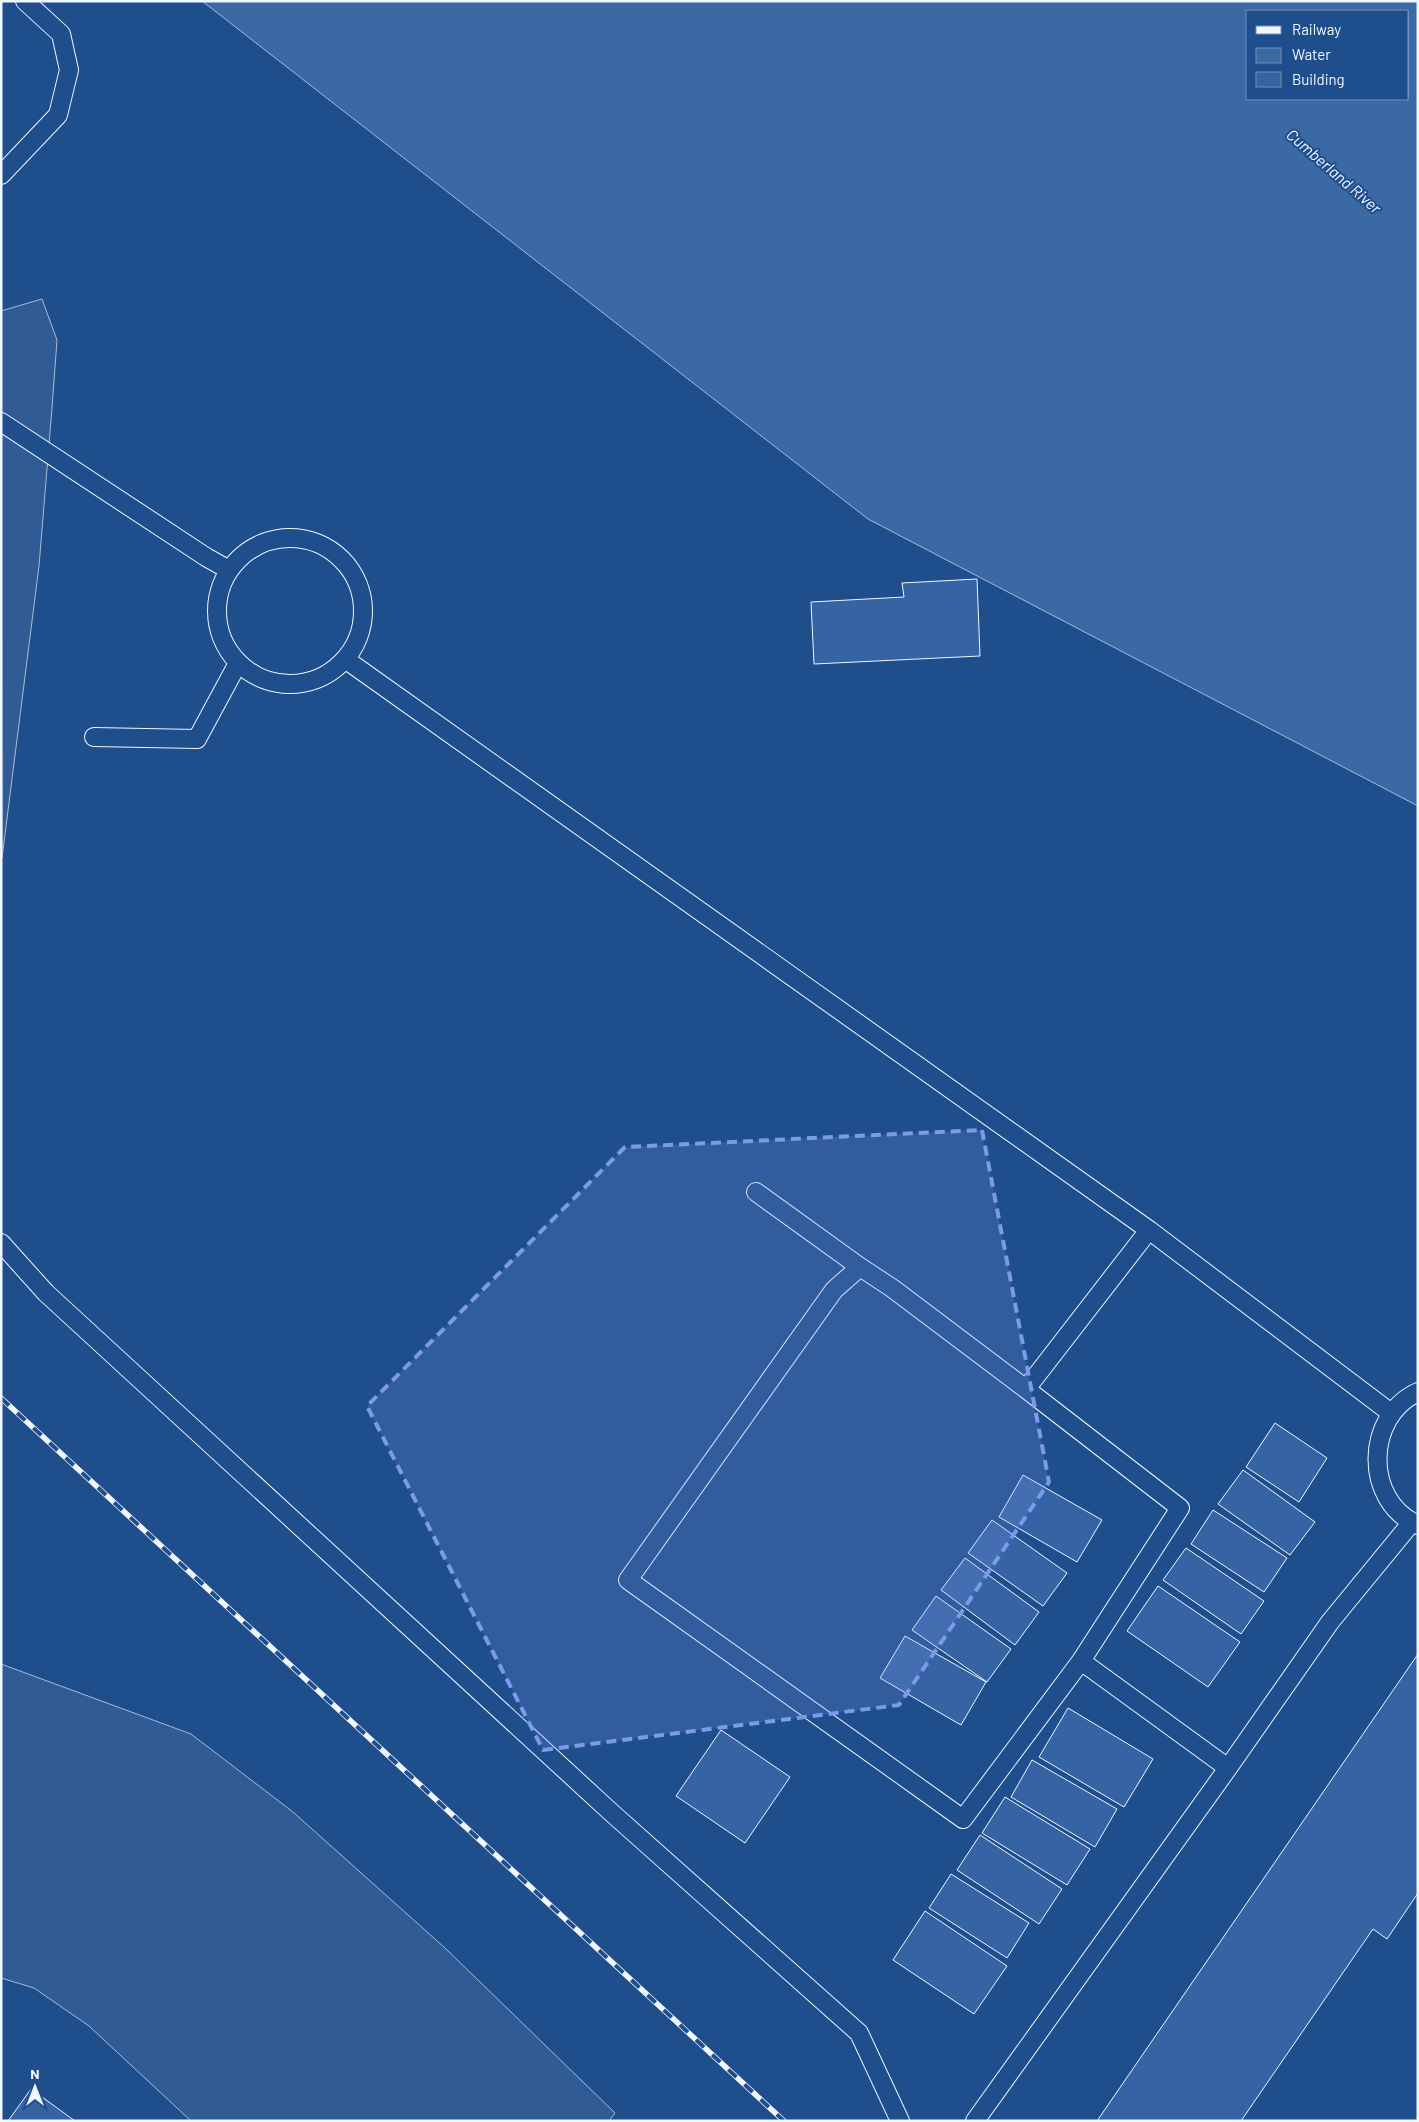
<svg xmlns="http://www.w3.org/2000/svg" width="1419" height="2122" font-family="Barlow,sans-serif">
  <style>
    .parking { fill: #305b95; stroke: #a8bbd7 }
    .water { fill: #3b69a3; stroke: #a8bbd7; fill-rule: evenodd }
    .building { fill: #3563a3; stroke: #f2f6ff }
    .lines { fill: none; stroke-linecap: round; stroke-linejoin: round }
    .lane-casing { stroke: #f2f6ff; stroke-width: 20 }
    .lane { stroke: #1f4e8c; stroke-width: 18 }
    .rail-casing { stroke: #f2f6ff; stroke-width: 5.5 }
    .rail { stroke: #1f4e8c; stroke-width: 4; stroke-dasharray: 11; stroke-linecap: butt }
    .marked { fill: #7d9aea; fill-opacity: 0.2; stroke: #7d9aea; stroke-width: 4; stroke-dasharray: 10 6; stroke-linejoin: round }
    .labels { text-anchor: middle; stroke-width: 4; stroke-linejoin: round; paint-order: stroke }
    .water-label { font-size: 16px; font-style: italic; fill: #f2f6ff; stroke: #1f4e8c }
  </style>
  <rect width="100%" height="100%" fill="#1f4e8c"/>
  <path class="parking" d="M42 299 57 340 52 408 39 566 2 858 1 311Z
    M1 1664 191 1734 293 1812 445 1948 615 2113 609 2121H191L89 2026 34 1988 1 1978Z"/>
  <path class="water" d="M202 1H1418V806L868 519ZM1248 11H1408V99H1248Z"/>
  <path class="building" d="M977 579 980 656 814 664 811 602 904 597 902 583Z
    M1275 1423 1327 1458 1299 1502 1246 1467Z
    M1243 1470 1315 1522 1290 1555 1218 1504Z
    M1023 1475 1102 1520 1077 1562 999 1517Z
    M1213 1510 1287 1558 1264 1592 1191 1544Z
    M992 1520 1067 1573 1043 1606 968 1553Z
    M1186 1548 1264 1601 1241 1634 1163 1580Z
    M965 1558 1039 1612 1015 1645 941 1590Z
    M1158 1586 1240 1642 1208 1687 1127 1631Z
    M936 1596 1011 1649 987 1682 912 1630Z
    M905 1636 986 1682 961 1725 880 1678Z
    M1418 1654V1893L1387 1939 1373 1929 1241 2121H1097Z
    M1068 1708 1153 1759 1124 1807 1039 1757Z
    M721 1730 790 1777 745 1843 676 1796Z
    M1032 1760 1117 1809 1095 1847 1011 1797Z
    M1005 1797 1090 1849 1067 1885 982 1833Z
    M980 1835 1062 1889 1039 1924 957 1870Z
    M951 1874 1029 1923 1007 1958 929 1908Z
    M925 1911 1007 1966 974 2014 893 1960Z
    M31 2089 75 2121H8Z"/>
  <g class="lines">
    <g class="lane-casing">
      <path id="lane" d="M1 175 58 115 69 70 61 34 25 1
        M1 422 206 557 229 570
        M217 611a73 73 0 1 1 146 0a73 73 0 1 1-146 0Z
        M345 659 1149 1230 1391 1413
        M94 737 197 739 238 663
        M756 1192 860 1267
        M1 1243 46 1293 613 1814 859 2033 900 2121
        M1026 1389 892 1288 860 1267 834 1290 628 1580 963 1819 1081 1661 1180 1508 1026 1389 1149 1230
        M1418 1392C1365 1416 1363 1501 1418 1525
        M1081 1661 1228 1768
        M975 2121 1228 1768 1330 1622 1412 1522"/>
    </g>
    <use href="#lane" class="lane"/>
    <g class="rail-casing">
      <path id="rail" d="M1 1398 784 2121"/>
    </g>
    <use href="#rail" class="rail"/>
  </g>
  <path class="marked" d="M982 1130 1049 1482 899 1705 543 1750 367 1406 625 1147Z"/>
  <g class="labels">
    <g class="water-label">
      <text transform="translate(1334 171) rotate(41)" y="6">Cumberland River</text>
    </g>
  </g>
  <rect width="1419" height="2122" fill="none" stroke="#f2f6ff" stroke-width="5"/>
  <rect x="1246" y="10" width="162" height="90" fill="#1f4e8c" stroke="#7391ba"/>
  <rect x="1256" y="26" width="25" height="8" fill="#f2f6ff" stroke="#7391ba"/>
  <text x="1292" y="35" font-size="15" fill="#f2f6ff">Railway</text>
  <rect x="1256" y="48" width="25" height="15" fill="#3b69a3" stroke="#7391ba"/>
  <text x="1292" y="60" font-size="15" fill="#f2f6ff">Water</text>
  <rect x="1256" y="72" width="25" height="15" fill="#3563a3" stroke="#7391ba"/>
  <text x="1292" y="85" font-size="15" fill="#f2f6ff">Building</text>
  <g transform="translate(35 2087)" stroke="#1f4e8c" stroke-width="4" paint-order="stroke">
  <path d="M0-4L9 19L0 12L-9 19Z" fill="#f2f6ff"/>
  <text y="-8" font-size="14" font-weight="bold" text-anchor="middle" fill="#f2f6ff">N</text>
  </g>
</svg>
